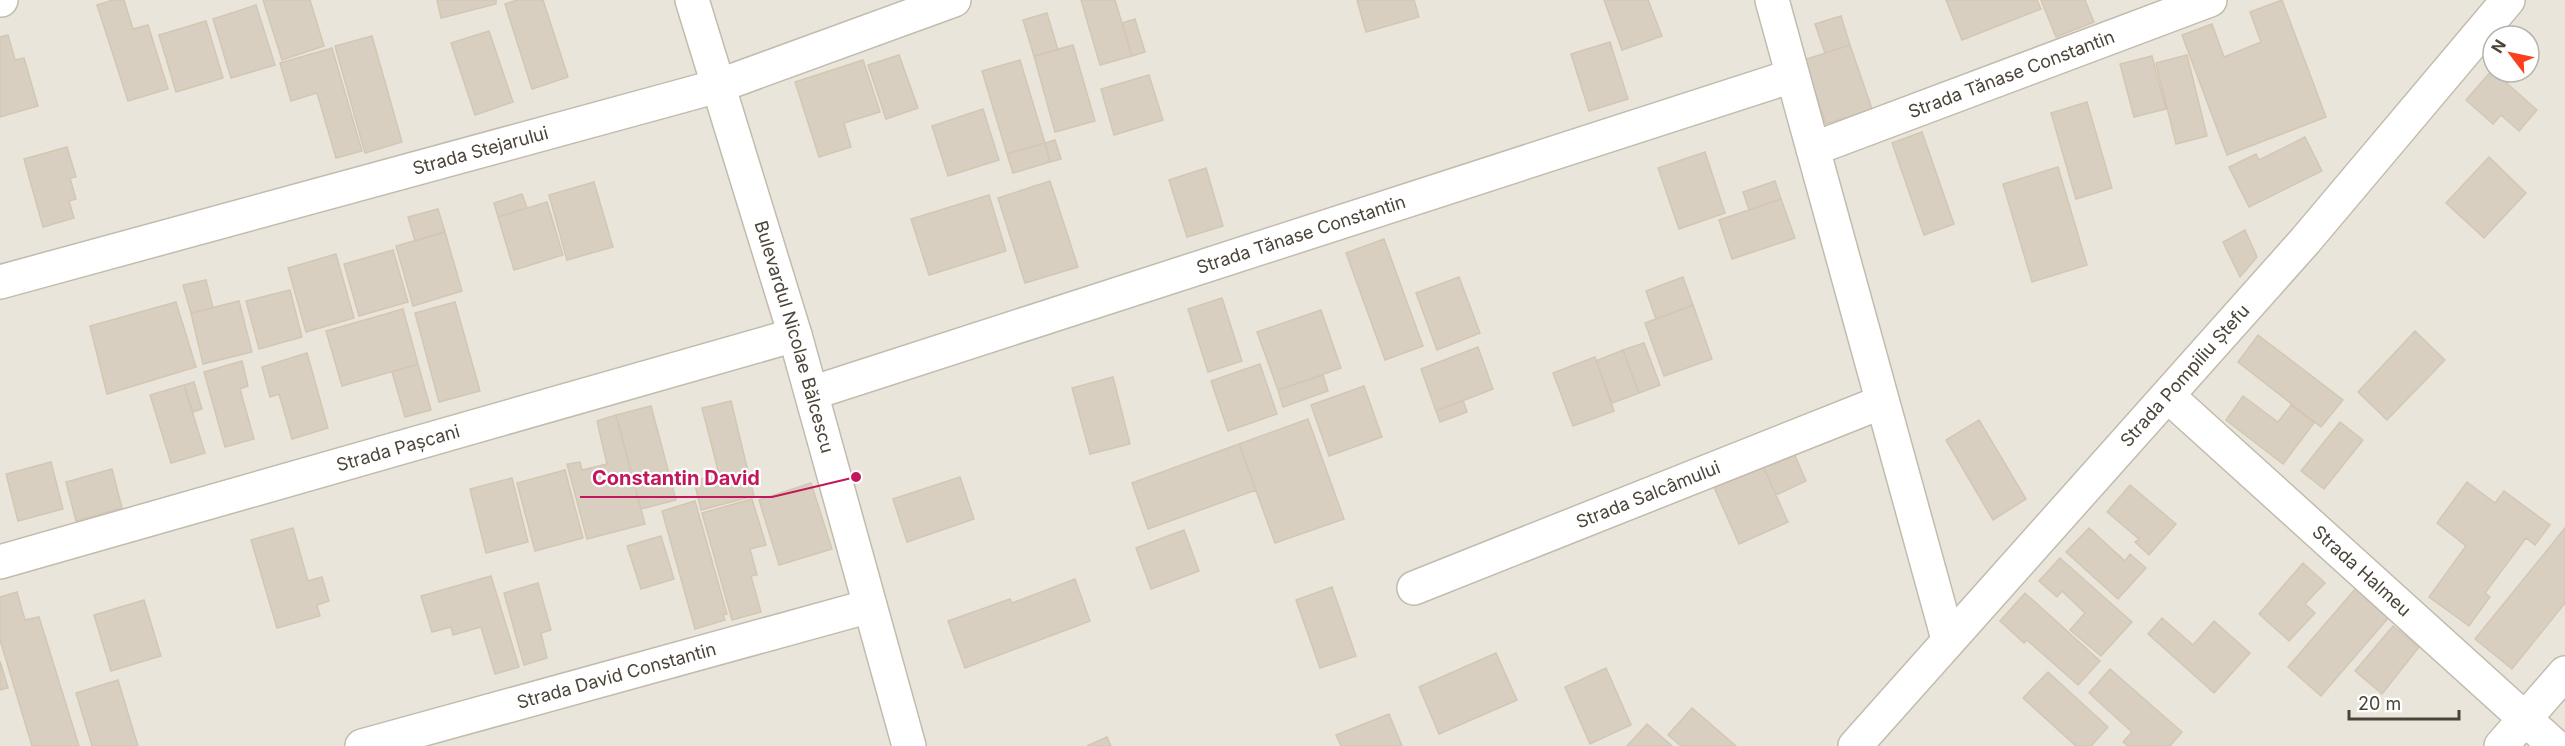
<svg xmlns="http://www.w3.org/2000/svg" width="2565" height="746" font-family="Inter,sans-serif">
  <style>
    .residential { fill: #eae5da; fill-rule: evenodd }
    .building { fill: #d8cfc1; stroke: #d3c7b4; stroke-width: 1.5 }
    .lines { fill: none; stroke-linecap: round; stroke-linejoin: round }
    .minor-casing { stroke: #c2bbae; stroke-width: 36 }
    .minor { stroke: #fff; stroke-width: 33 }
    .labels { text-anchor: middle; stroke-width: 4.5; stroke-linejoin: round; paint-order: stroke }
    .street-label { font-size: 18px; fill: #4b4439; stroke: #fff }
    .leader { fill: none; stroke: #c2185b; stroke-width: 2 }
    .callout-dot { fill: #c2185b; stroke: #fff; stroke-width: 2 }
    .callout-label { font-size: 20px; text-anchor: middle; font-weight: bold; fill: #c2185b; stroke: #fff; stroke-width: 4.5; stroke-linejoin: round; paint-order: stroke }
  </style>
  <rect width="100%" height="100%" fill="#f6f3ec"/>
  <path class="residential" d="M0 0H2565V746H0ZM2493 36H2529V72H2493Z"/>
  <path class="building" d="M113 0H124L133 29 148 25 168 89 128 101 97 5Z
    M263 0H310L324 46 282 60Z
    M437 0H496V4L441 18Z
    M517 0H543L568 77 532 89 505 4Z
    M1081 0H1115L1132 56 1100 65Z
    M1357 0H1414L1419 17 1366 32Z
    M1604 0H1648L1662 36 1622 50Z
    M1946 0H2037L2041 9 1962 40Z
    M2041 0H2085L2094 22 2056 37Z
    M2282 0 2326 117 2227 155 2182 35 2212 24 2224 57 2261 42 2250 12Z
    M256 5 275 65 231 78 213 19Z
    M1047 13 1058 50 1034 56 1023 20Z
    M1841 16 1850 45 1825 53 1815 24Z
    M1135 19 1145 52 1132 56 1122 23Z
    M206 21 223 78 176 92 159 35Z
    M489 31 513 102 475 115 451 43Z
    M8 35 15 60 24 58 38 106 0 117V37Z
    M372 36 402 142 365 153 335 46Z
    M1610 42 1628 99 1589 111 1571 54Z
    M1073 45 1095 121 1055 132 1034 56Z
    M1850 45 1872 109 1826 124 1804 60Z
    M332 48 362 151 336 158 317 93 291 101 280 63Z
    M899 55 918 108 886 119 868 65Z
    M2187 55 2207 136 2176 144 2156 63Z
    M2152 56 2166 109 2134 117 2120 64Z
    M863 60 880 112 844 123 851 147 819 157 795 82Z
    M1020 60 1045 143 1007 154 982 71Z
    M2492 70 2537 110 2519 131 2501 115 2493 124 2466 100Z
    M1149 75 1163 120 1114 135 1101 89Z
    M2087 102 2112 188 2076 199 2051 113Z
    M983 109 999 160 948 176 932 126Z
    M1922 132 1954 224 1924 235 1892 143Z
    M2305 137 2322 171 2249 207 2229 167 2256 154 2259 160Z
    M1055 140 1061 159 1050 162 1045 143Z
    M1045 143 1050 162 1013 173 1007 154Z
    M67 147 76 177 70 178 76 199 69 201 74 218 43 227 24 159Z
    M1705 152 1725 213 1679 229 1658 168Z
    M2489 157 2526 193 2484 238 2446 203Z
    M2058 167 2087 265 2032 282 2003 184Z
    M1206 168 1223 226 1187 237 1169 180Z
    M1050 181 1078 267 1025 283 998 198Z
    M1775 181 1781 199 1749 210 1743 192Z
    M594 182 613 247 567 260 549 195Z
    M522 194 527 208 498 217 494 203Z
    M989 195 1006 251 929 275 911 219Z
    M1781 199 1795 238 1732 259 1719 220Z
    M547 202 563 255 514 270 498 217Z
    M438 209 445 232 415 241 408 217Z
    M2245 230 2257 257 2240 277 2223 242Z
    M445 232 462 291 413 306 396 246Z
    M1384 239 1423 346 1385 360 1346 253Z
    M393 250 408 302 359 316 344 264Z
    M336 254 354 318 306 332 288 268Z
    M1459 277 1480 333 1437 350 1416 293Z
    M1683 277 1693 305 1656 319 1646 291Z
    M206 280 213 308 191 313 183 285Z
    M290 290 302 337 259 349 246 301Z
    M1222 298 1242 361 1208 372 1188 309Z
    M239 301 252 352 203 364 191 313Z
    M176 302 196 367 107 394 90 326Z
    M455 302 480 391 439 402 415 313Z
    M1693 305 1712 359 1664 376 1645 323Z
    M403 309 418 364 342 386 326 331Z
    M1321 310 1341 368 1278 390 1257 332Z
    M2415 331 2445 360 2387 420 2358 392Z
    M2258 335 2343 400 2321 427 2238 362Z
    M1644 343 1660 385 1639 393 1623 350Z
    M1478 347 1493 389 1436 411 1421 369Z
    M1623 350 1639 393 1612 403 1596 361Z
    M307 353 328 428 292 439 279 394 270 397 262 367Z
    M1595 357 1614 411 1573 426 1553 373Z
    M242 361 248 386 240 389 254 439 225 447 204 372Z
    M418 364 431 410 405 417 392 372Z
    M1260 364 1277 414 1228 431 1211 381Z
    M1323 375 1328 391 1283 407 1278 390Z
    M1113 377 1130 444 1090 454 1072 388Z
    M194 382 202 409 193 412 184 385Z
    M184 385 205 453 171 463 150 395Z
    M1364 386 1382 437 1329 456 1311 405Z
    M2243 396 2278 422 2291 405 2314 423 2283 464 2226 420Z
    M1463 400 1467 412 1440 422 1436 411Z
    M731 401 754 496 701 510 694 481 719 474 702 408Z
    M651 406 676 500 641 509 616 415Z
    M616 415 645 524 587 539 567 464 580 462 582 470 607 464 597 421Z
    M1308 419 1344 519 1275 543 1239 444Z
    M1979 420 2026 499 1993 520 1946 440Z
    M2340 422 2363 440 2324 489 2301 471Z
    M1239 444 1256 490 1148 529 1132 483Z
    M1790 444 1806 481 1776 495 1759 457Z
    M1759 457 1788 522 1739 544 1710 478Z
    M51 462 63 509 18 521 6 474Z
    M112 469 122 508 76 521 66 482Z
    M565 470 583 538 535 551 517 483Z
    M960 477 974 519 907 542 893 499Z
    M512 478 528 542 486 553 470 489Z
    M2467 482 2495 503 2504 491 2550 525 2535 545 2526 538 2485 593 2490 597 2469 626 2429 597 2466 546 2437 523Z
    M811 483 832 549 779 565 759 500Z
    M2130 485 2176 524 2149 555 2135 542 2139 539 2107 512Z
    M752 499 766 545 750 549 757 575 751 576 761 612 732 620 702 513Z
    M695 501 727 614 723 615 725 620 695 629 662 511Z
    M293 528 308 581 322 577 329 601 317 605 320 616 277 628 251 540Z
    M2089 528 2125 561 2130 554 2146 568 2118 599 2066 552Z
    M2565 528V603L2512 669 2475 639Z
    M1184 530 1199 571 1151 589 1136 548Z
    M661 536 674 579 641 589 627 546Z
    M2060 558 2132 622 2101 656 2070 630 2085 613 2062 591 2057 597 2039 581Z
    M2303 563 2325 583 2305 604 2315 613 2289 641 2259 614Z
    M491 576 519 667 495 674 481 627 453 635 451 627 432 632 421 596Z
    M1075 579 1090 621 965 668 948 621 1010 599 1012 603Z
    M538 583 551 630 541 633 547 658 524 665 504 593Z
    M1332 587 1356 656 1320 668 1296 600Z
    M2356 588 2389 617 2321 696 2288 667Z
    M17 592 25 620 39 617 79 746H32L0 640V597Z
    M2025 593 2100 661 2078 685 2027 640 2024 643 2000 621Z
    M144 600 161 656 111 671 94 615Z
    M2162 618 2193 645 2214 621 2250 653 2214 693 2148 634Z
    M2393 626 2419 647 2382 694 2355 671Z
    M1496 653 1517 700 1439 734 1419 687Z
    M0 661 8 688 0 690Z
    M1606 668 1631 725 1590 744 1565 687Z
    M2110 669 2182 732 2170 746H2128L2123 742 2132 732 2089 693Z
    M2048 672 2108 727 2091 746H2076L2023 698Z
    M118 680 138 746H92L76 693Z
    M1692 708 1736 746H1681L1668 735Z
    M1389 714 1402 746H1341L1336 735Z
    M1647 724 1672 746H1627Z
    M1107 737 1111 746H1087Z"/>
  <g class="lines">
    <g class="minor-casing">
      <g id="minor">
        <path d="M0 0H1"/>
        <path id="s1" d="M692 0 795 335 909 746"/>
        <path d="M1772 0 1948 639"/>
        <path id="s2" d="M1813 149 2210 0"/>
        <path id="s3" d="M0 282 718 86 954 0"/>
        <path id="s4" d="M812 393 1792 76"/>
        <path id="s5" d="M2168 396 2555 746"/>
        <path id="s6" d="M0 562 795 335"/>
        <path id="s7" d="M1414 588 1882 402"/>
        <path id="s8" d="M362 746 870 606"/>
        <path id="s9" d="M1855 746 2305 241 2508 0"/>
        <path d="M2501 746 2565 673"/>
      </g>
    </g>
    <use href="#minor" class="minor"/>
  </g>
  <g class="labels">
    <g class="street-label">
      <text dy="6" stroke="none"><textPath href="#s2" startOffset="212">Strada Tănase Constantin</textPath></text>
      <text dy="6" stroke="none"><textPath href="#s3" startOffset="498">Strada Stejarului</textPath></text>
      <text dy="6" stroke="none"><textPath href="#s4" startOffset="514">Strada Tănase Constantin</textPath></text>
      <text dy="6" stroke="none"><textPath href="#s1" startOffset="352">Bulevardul Nicolae Bălcescu</textPath></text>
      <text dy="6" stroke="none"><textPath href="#s9" startOffset="496">Strada Pompiliu Ștefu</textPath></text>
      <text dy="6" stroke="none"><textPath href="#s6" startOffset="414">Strada Pașcani</textPath></text>
      <text dy="6" stroke="none"><textPath href="#s7" startOffset="252">Strada Salcâmului</textPath></text>
      <text dy="6" stroke="none"><textPath href="#s5" startOffset="261">Strada Halmeu</textPath></text>
      <text dy="6" stroke="none"><textPath href="#s8" startOffset="264">Strada David Constantin</textPath></text>
    </g>
  </g>
  <path class="leader" d="M856 477L772 497H580"/>
  <circle class="callout-dot" cx="856" cy="477" r="6"/>
  <g class="callout-label">
    <text x="676" y="485">Constantin David</text>
  </g>
  <g transform="translate(2511 54) rotate(302)"><circle r="28" fill="#ffffff" stroke="#b7b4b0" stroke-width="1.5"/>
  <path d="M0-4.5L10 22L0 15L-10 22Z" fill="#fc3f1d"/>
  <text y="-9" font-size="16" font-weight="bold" text-anchor="middle" fill="#4b4439">N</text>
  </g>
  <path d="M2349 710v9h110v-9" fill="none" stroke="#4b4439" stroke-width="3"/>
  <text x="2358" y="710" font-size="18" fill="#4b4439" stroke="#ffffff" stroke-width="4.5" paint-order="stroke">20 m</text>
</svg>
